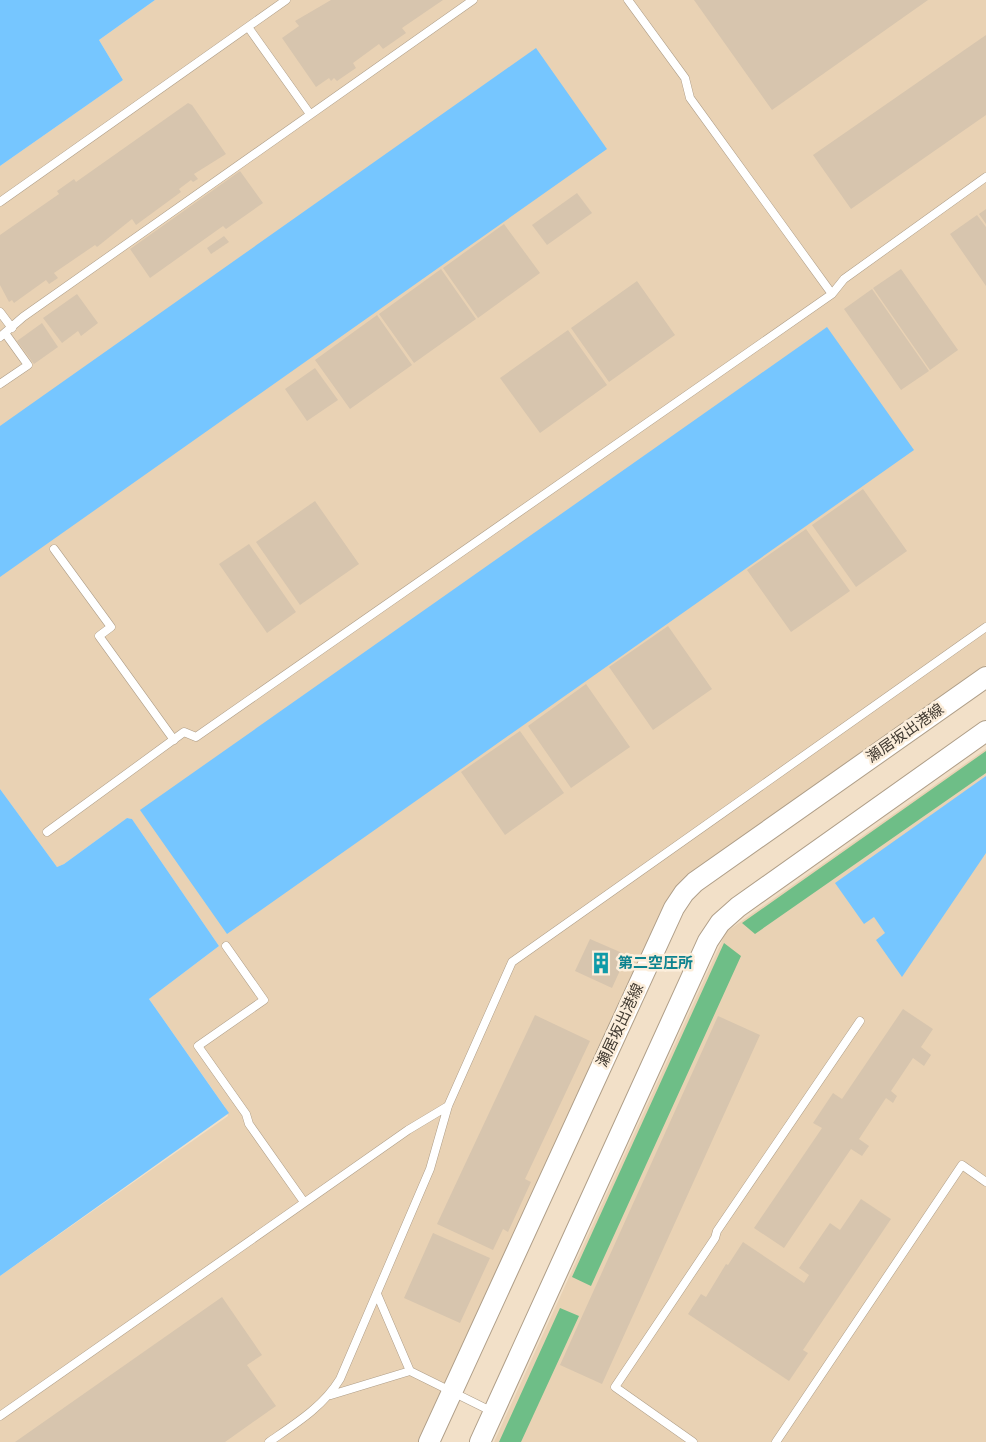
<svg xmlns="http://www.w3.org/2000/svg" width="986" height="1442" font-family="Arial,'Noto Sans JP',sans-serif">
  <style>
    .built { fill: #e9d2b4 }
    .forest { fill: #6ebe87 }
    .water { fill: #76c6ff }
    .building { fill: #d7c5ae }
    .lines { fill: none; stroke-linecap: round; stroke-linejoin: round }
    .lane-casing { stroke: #af9e88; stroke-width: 9 }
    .secondary-casing { stroke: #af9e88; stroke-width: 22 }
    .lane { stroke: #fff; stroke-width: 8 }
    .secondary { stroke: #fff; stroke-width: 20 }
    .labels { text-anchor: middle; stroke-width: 5; stroke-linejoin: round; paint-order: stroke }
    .street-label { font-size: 15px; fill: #413a31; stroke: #fceedb }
    .culture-label { font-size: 15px; font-weight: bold; fill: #0d838f; stroke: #fceedb; text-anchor: start }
  </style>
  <rect width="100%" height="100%" fill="#f2e0c8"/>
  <path class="built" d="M155 0H986V665L675 888 425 1442H0V1276L228 1116 225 1107 149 999 219 946 132 819 127 818 64 864 57 867 0 789V166L123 80 99 40Z
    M986 749V1442H494L726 932Z"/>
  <path class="forest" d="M986 751V773L755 934 742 923Z
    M724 943 741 956 591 1286 572 1277Z
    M560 1308 579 1316 521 1442H499Z"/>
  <path class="water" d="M0 0H155L99 40 123 80 0 166Z
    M536 48 607 149 0 577V426Z
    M827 327 914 450 227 934 140 810Z
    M986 776V853L902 977 876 940 885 933 874 917 864 924 835 883Z
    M0 789 57 867 64 864 127 818 132 819 219 946 149 999 229 1113 0 1276Z"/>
  <path class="building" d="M331 0H443L402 28 406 33 383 49 379 44 353 63 356 68 337 81 334 78 331 81 329 78 316 87 282 38 299 26 295 21Z
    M694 0H928L772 110Z
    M986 35V115L851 209 813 155Z
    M188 103 192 105 226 154 194 174 198 179 193 182 191 180 179 189 181 192 136 225 132 219 97 247 95 245 54 273 58 278 49 284 46 280 14 303 12 300 9 302 0 285V235L59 194 57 191 74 179 76 182Z
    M240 171 263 203 226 229 223 226 150 278 130 249Z
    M577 193 592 213 547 245 532 225Z
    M986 209V224L979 214Z
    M977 215 986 227V286L950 234Z
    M504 224 540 273 478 318 443 268Z
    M224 236 229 242 211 254 207 248Z
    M441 269 476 319 414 363 379 314Z
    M901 269 958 350 930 370 873 288Z
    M637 281 675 335 609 382 571 328Z
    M872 289 929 371 901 390 844 309Z
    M77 294 98 323 81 336 78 331 62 343 43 318Z
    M377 315 412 365 350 409 315 360Z
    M42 323 58 347 34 364 17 341Z
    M568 330 607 385 540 433 500 378Z
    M315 368 338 400 307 421 285 389Z
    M863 489 907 551 856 587 812 525Z
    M315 501 359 564 300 605 256 542Z
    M806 529 850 591 791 632 747 570Z
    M249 544 296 612 267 633 219 564Z
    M668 626 712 689 653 730 609 667Z
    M586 684 630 747 571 788 528 726Z
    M520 731 564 793 505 835 461 772Z
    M590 939 627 955 612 988 575 971Z
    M903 1009 933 1029 921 1047 931 1055 924 1066 913 1058 891 1091 897 1096 893 1103 886 1098 859 1139 869 1146 862 1156 851 1149 784 1248 754 1228 822 1128 813 1123 833 1093 842 1099Z
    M535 1015 590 1041 525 1179 531 1182 508 1232 503 1229 493 1250 437 1224Z
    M718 1016 760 1035 602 1384 560 1365Z
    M861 1199 891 1219 803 1350 808 1353 789 1381 688 1314 701 1294 706 1297 726 1264 728 1265 743 1242 804 1283 809 1275 799 1268 830 1223 840 1230Z
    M433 1233 490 1258 460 1323 404 1298Z
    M222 1297 262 1355 247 1365 276 1406 225 1442H15Z"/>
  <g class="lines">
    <g class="lane-casing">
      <path id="lane" d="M628 0 685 78 690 98 832 294
        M248 27 310 114
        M0 202 286 0
        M0 312 12 328
        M0 337 23 317 473 0
        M0 384 28 365 5 333
        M54 549 111 627 99 636 174 740
        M47 832 184 732 196 737 832 294 844 279 986 177
        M226 946 264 1000 198 1046 246 1114 249 1124 304 1202
        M410 1371 493 1412
        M331 1395 410 1371 377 1294
        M0 1416 408 1130 448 1106
        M269 1442C295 1424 323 1407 340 1379L430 1169 448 1106 512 962 986 627
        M693 1442 615 1387 715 1238 717 1231 860 1021
        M776 1442 962 1165 986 1182"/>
    </g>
    <g class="secondary-casing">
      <path id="secondary" d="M429 1442 674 908 684 893 695 882 986 677
        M480 1442 708 941 720 923 738 907 986 731"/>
    </g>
    <use href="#lane" class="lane"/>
    <use href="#secondary" class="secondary"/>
  </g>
  <defs>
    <g id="building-bare" transform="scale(1.725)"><path d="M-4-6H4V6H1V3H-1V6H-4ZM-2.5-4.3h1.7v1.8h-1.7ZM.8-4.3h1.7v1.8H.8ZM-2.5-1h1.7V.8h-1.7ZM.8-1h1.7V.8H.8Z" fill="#0f9aa8" stroke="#fceedb" stroke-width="2.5" paint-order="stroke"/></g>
  </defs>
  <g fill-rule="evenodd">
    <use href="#building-bare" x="601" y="963"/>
  </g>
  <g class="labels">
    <g class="street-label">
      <text transform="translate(905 733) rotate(-35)" y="5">瀬居坂出港線</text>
      <text transform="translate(620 1025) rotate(-65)" y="5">瀬居坂出港線</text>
    </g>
    <g class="culture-label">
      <text x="618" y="968">第二空圧所</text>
    </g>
  </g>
</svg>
